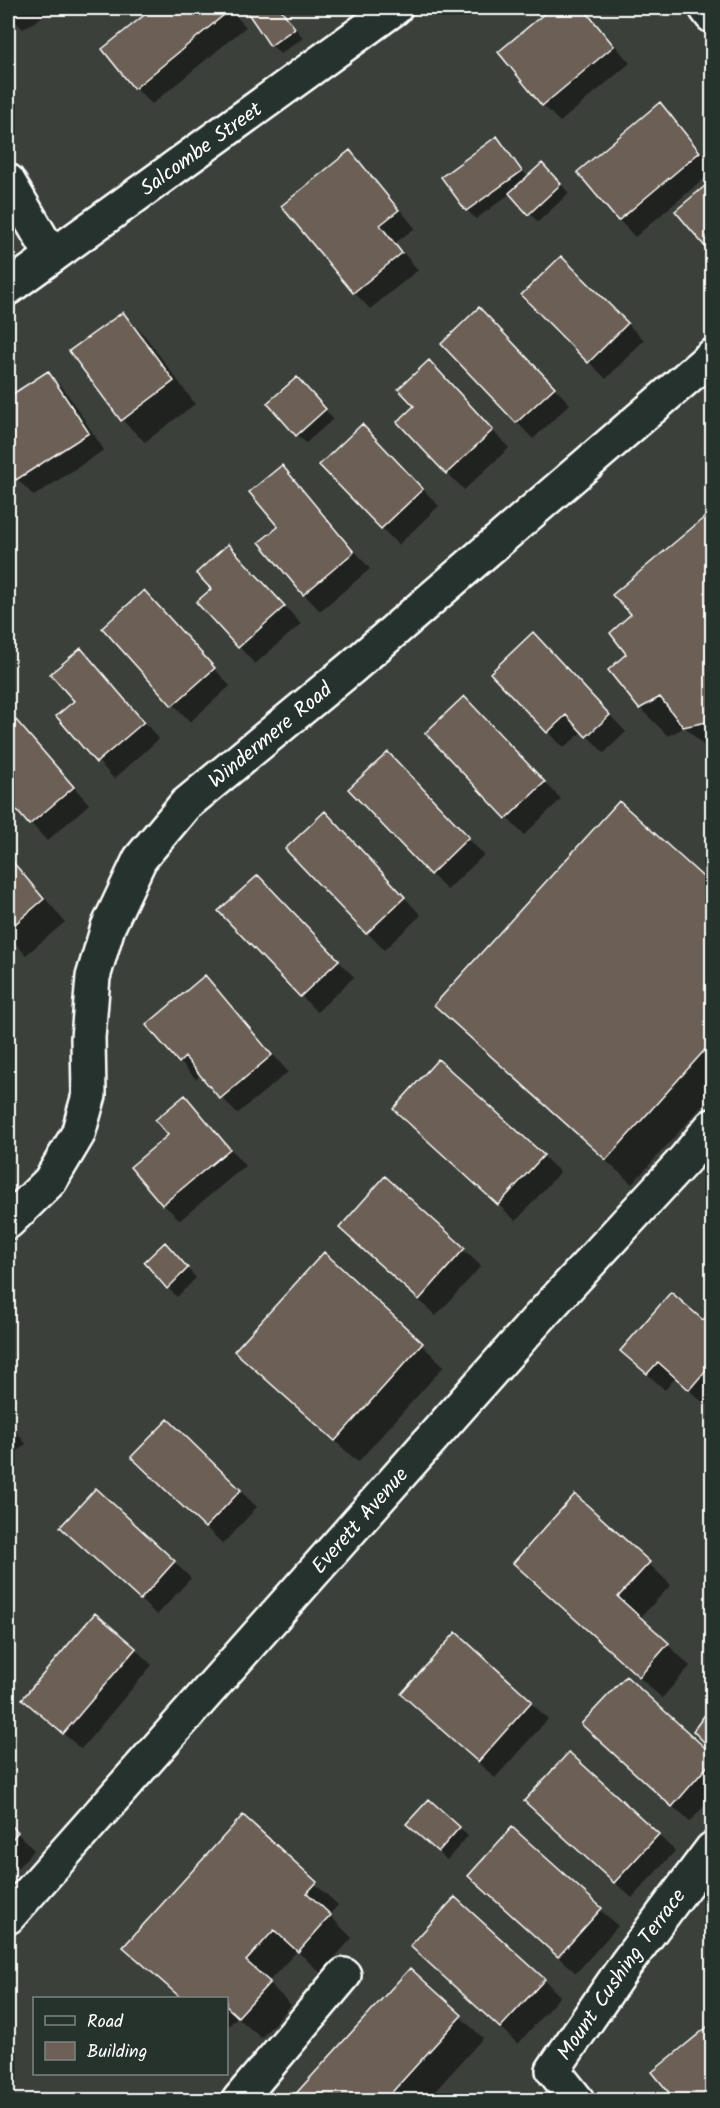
<svg xmlns="http://www.w3.org/2000/svg" width="720" height="2108" font-family="Kalam,sans-serif">
  <style>
    .shadow { fill: #0007 }
    .building { fill: #6c6057; stroke: #fff; stroke-width: 1.5 }
    .lines { fill: none; stroke-linecap: round; stroke-linejoin: round }
    .minor-casing { stroke: #fff; stroke-width: 38 }
    .minor { stroke: #26332d; stroke-width: 33 }
    .labels { text-anchor: middle; stroke-width: 4.5; stroke-linejoin: round; paint-order: stroke }
    .street-label { font-size: 21px; fill: #fff; stroke: #26332d }
  </style>
  <rect width="100%" height="100%" fill="#3b403a"/>
  <filter id="ink" filterUnits="userSpaceOnUse"><feTurbulence type="fractalNoise" baseFrequency=".0167" numOctaves="2"/><feDisplacementMap in="SourceGraphic" scale="12" xChannelSelector="R" yChannelSelector="G"/><feConvolveMatrix kernelMatrix="1 2 1 2 8 2 1 2 1" color-interpolation-filters="sRGB"/></filter>
  <g filter="url(#ink)">
    <path class="shadow" d="M8 8H56L23 29 8 14Z
      M155 8H229L246 27 152 104 135 88 104 49Z
      M257 8H281L303 38 280 54 272 45 249 13Z
      M553 8H583L630 63 560 122 543 105 500 52Z
      M660 104 677 121 712 165V172L635 237 619 220Z
      M497 138 505 146 528 178 551 174 569 193 538 222 511 193 476 219 467 210Z
      M350 152 367 169 415 228 395 243 418 270 370 309 354 292Z
      M712 182V253L677 211Z
      M561 258 644 340 606 379 523 295Z
      M123 314 145 336 195 404 145 442 122 420Z
      M495 326 570 404 533 439 443 344Z
      M48 373 64 389 104 450 34 496 17 479 8 465V399Z
      M445 379 509 448 464 490 399 422Z
      M306 387 333 419 306 443 297 435Z
      M379 443 439 506 398 545 382 528Z
      M282 467 298 483 370 569 320 611 304 594 280 527Z
      M712 513V754L685 727 668 736 640 708 628 654 633 614 615 595Z
      M245 562 301 624 255 664 198 602Z
      M160 608 230 686 190 722 104 628Z
      M81 650 159 739 114 779 58 716 76 701Z
      M549 651 626 732 604 753 583 731 564 748 548 732Z
      M481 715 561 799 524 835 507 818Z
      M16 722 89 804 47 841 8 798V729Z
      M404 770 484 855 447 890 431 874Z
      M620 803 712 887V1095L632 1184 462 1031 436 1005Z
      M341 830 421 915 384 950 287 849Z
      M8 854 65 922 26 955 8 936Z
      M274 894 354 977 317 1012 301 996Z
      M205 977 222 994 288 1072 237 1114 201 1074 196 1079 180 1062 148 1025Z
      M185 1097 202 1114 245 1166 180 1220 163 1204 170 1136Z
      M395 1109 543 1156 560 1172 516 1221Z
      M385 1178 481 1266 436 1316 357 1244Z
      M174 1253 196 1278 177 1297 168 1288Z
      M324 1254 444 1366 358 1462 236 1351Z
      M712 1313V1398L706 1405 675 1378 665 1390 622 1351 704 1323Z
      M8 1421 26 1444 8 1459Z
      M168 1421 257 1507 223 1544 150 1474Z
      M79 1544 174 1562 191 1578 157 1615Z
      M648 1563 671 1585 640 1618 690 1666 662 1698 537 1585Z
      M456 1634 548 1719 495 1778 420 1710Z
      M135 1649 152 1665 81 1749 24 1699Z
      M626 1678 712 1756V1797L690 1822 600 1741Z
      M712 1708V1748L695 1731Z
      M429 1801 468 1836 447 1860 417 1833Z
      M243 1817 338 1905 329 1915 352 1938 321 1973 297 1951 268 1982 291 2005 261 2038 237 2017 226 2029V1998H180L125 1947Z
      M543 1818 658 1835 675 1851 632 1898Z
      M8 1824 34 1850 8 1878Z
      M512 1829 618 1926 576 1973 486 1892Z
      M429 1962 544 1980 560 1996 518 2044Z
      M410 1970 483 2038 427 2100H292Z
      M712 2025V2100H677L654 2072Z"/>
    <path class="building" d="M153 8H228L230 10 134 89 102 49Z
      M254 8H280L295 28 270 46 247 12Z
      M551 8H583L614 46 542 106 498 52Z
      M660 102 700 152 618 221 577 172Z
      M497 136 522 171 466 211 441 177Z
      M350 150 399 210 380 225 402 253 353 293 281 206Z
      M542 163 561 184 528 215 509 193Z
      M712 180V255L675 211Z
      M561 256 628 323 588 363 521 295Z
      M479 307 555 387 516 423 441 344Z
      M123 312 174 381 121 421 69 351Z
      M429 360 493 430 446 474 397 422 414 406 398 389Z
      M48 371 89 433 16 480 8 468V397Z
      M297 377 326 409 296 436 267 403Z
      M362 424 423 489 381 529 319 465Z
      M282 465 354 552 303 595 259 542 278 527 249 492Z
      M712 511V721L683 727 660 697 639 709 608 670 626 654 610 633 631 614 612 595Z
      M228 544 285 606 238 648 196 602 211 589 196 573Z
      M144 590 215 668 172 706 102 628Z
      M533 632 610 715 586 737 566 715 547 733 490 673Z
      M81 648 144 722 96 763 56 716 74 701 50 674Z
      M464 696 545 782 506 819 425 733Z
      M16 720 74 787 29 825 8 800V727Z
      M388 752 469 837 430 875 348 789Z
      M619 801 712 885V1042L606 1160 434 1005Z
      M325 811 405 897 366 934 285 849Z
      M8 856 44 899 8 930Z
      M258 875 339 960 300 997 218 911Z
      M205 975 272 1055 220 1099 185 1057 179 1063 146 1025Z
      M438 1059 544 1155 498 1205 393 1109Z
      M185 1095 230 1149 162 1205 130 1167 168 1135 155 1120Z
      M385 1176 465 1248 419 1300 339 1228Z
      M165 1242 188 1268 167 1289 144 1262Z
      M324 1252 423 1343 335 1441 234 1351Z
      M671 1292 703 1320 712 1311V1363L689 1390 658 1362 647 1374 620 1351Z
      M168 1419 241 1490 205 1528 131 1457Z
      M96 1488 175 1561 140 1600 60 1527Z
      M575 1494 650 1562 618 1597 669 1643 639 1677 513 1563Z
      M712 1550V1566L706 1563Z
      M95 1613 136 1648 63 1734 22 1699Z
      M456 1632 532 1701 478 1762 401 1694Z
      M626 1676 712 1754V1761L672 1807 581 1724Z
      M712 1705V1750L693 1731Z
      M569 1752 659 1834 614 1883 524 1801Z
      M429 1799 460 1827 438 1852 406 1824Z
      M243 1815 317 1882 307 1893 331 1915 298 1952 274 1930 246 1961 270 1982 238 2017 226 2006V1998H217L214 1996 212 1998H181L123 1947Z
      M8 1822 18 1832 8 1844Z
      M512 1827 602 1908 558 1957 468 1876Z
      M455 1897 545 1979 500 2028 410 1946Z
      M410 1968 462 2015 385 2100H290Z
      M712 2023V2100H675L652 2072Z"/>
    <g class="lines">
      <g class="minor-casing">
        <g id="minor">
          <path d="M706 8 712 16"/>
          <path d="M8 181 52 256"/>
          <path id="s1" d="M8 288 395 8"/>
          <path id="s2" d="M8 1222 50 1181 78 1134 89 1095 88 1038 93 977 108 927 140 859 185 805 351 668 712 356"/>
          <path id="s3" d="M8 1917 536 1321 686 1158 712 1126"/>
          <path d="M239 2100 344 1975"/>
          <path id="s4" d="M577 2100 553 2070 626 1964 712 1849"/>
        </g>
      </g>
      <use href="#minor" class="minor"/>
    </g>
  </g>
  <g class="labels">
    <g class="street-label">
      <text dy="7" stroke="none"><textPath href="#s1" startOffset="238">Salcombe Street</textPath></text>
      <text dy="7" stroke="none"><textPath href="#s2" startOffset="580">Windermere Road</textPath></text>
      <text dy="7" stroke="none"><textPath href="#s3" startOffset="530">Everett Avenue</textPath></text>
      <text dy="7" stroke="none"><textPath href="#s4" startOffset="156">Mount Cushing Terrace</textPath></text>
    </g>
  </g>
  <rect width="720" height="2108" fill="none" stroke="#26332d" stroke-width="30"/>
  <rect x="15" y="15" width="690" height="2078" fill="none" stroke="#fff" stroke-width="2" filter="url(#ink)"/>
  <rect x="33" y="1997" width="195" height="78" fill="#26332d" stroke="#7d8581" stroke-width="1.5"/>
  <rect x="45" y="2016" width="30" height="9" fill="#26332d" stroke="#7d8581" stroke-width="1.5"/>
  <text x="87" y="2027" font-size="18" fill="#ffffff">Road</text>
  <rect x="45" y="2042" width="30" height="18" fill="#6c6057" stroke="#7d8581" stroke-width="1.5"/>
  <text x="87" y="2057" font-size="18" fill="#ffffff">Building</text>
</svg>
